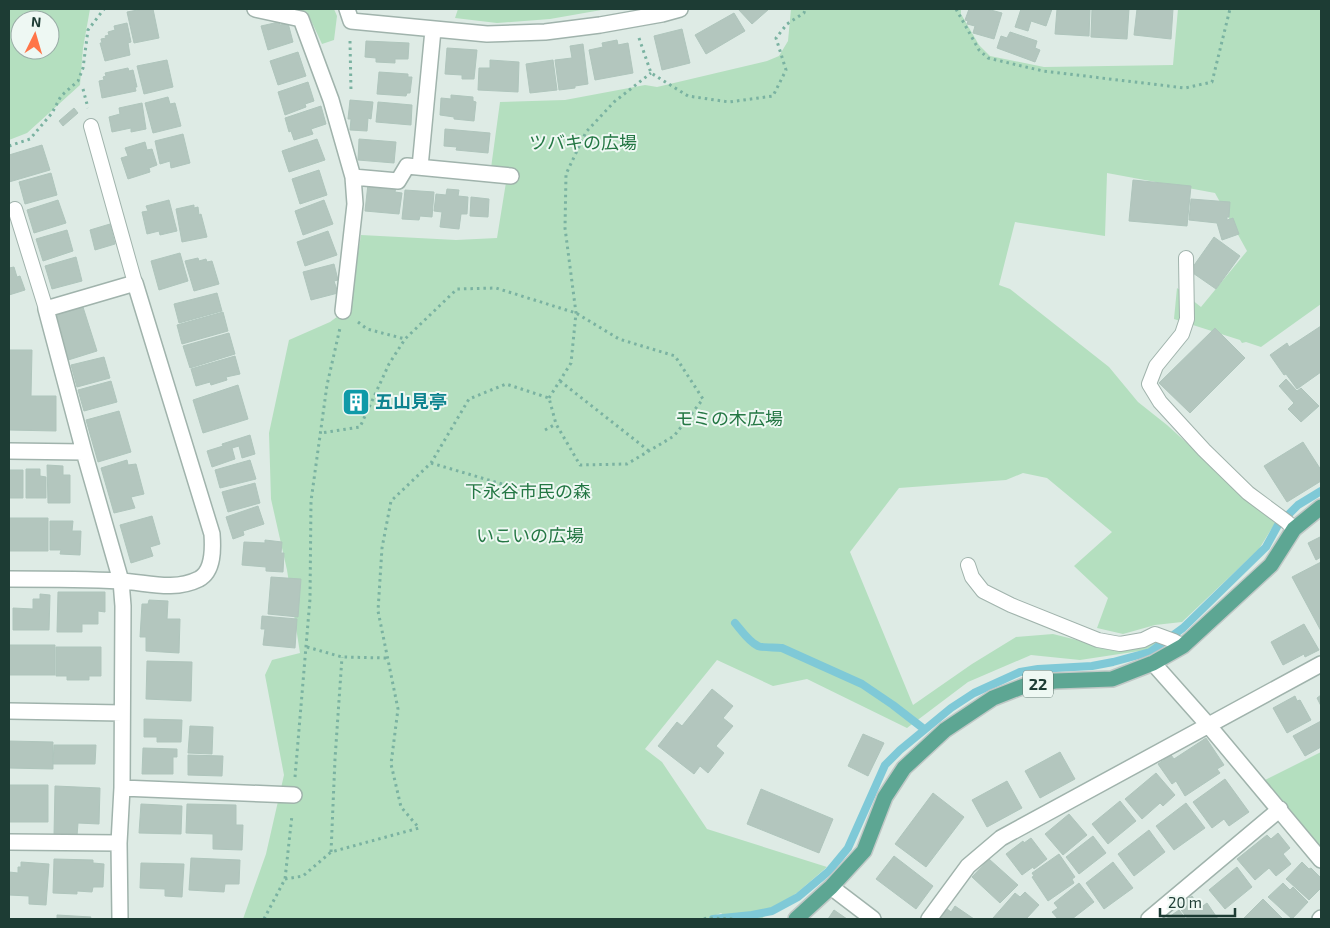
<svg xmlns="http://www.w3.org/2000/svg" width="1330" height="928" font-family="'Exo 2','Noto Sans JP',sans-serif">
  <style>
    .green { fill: #b4dfbf; fill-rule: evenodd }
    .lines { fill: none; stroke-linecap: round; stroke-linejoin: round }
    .stream { stroke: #7fc9d7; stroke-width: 8 }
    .building { fill: #b3c6be; stroke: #afc5bc }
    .lane-casing { stroke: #a0b3ac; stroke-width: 16 }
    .street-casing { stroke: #a0b3ac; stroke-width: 18 }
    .primary-casing { stroke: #c0c8c6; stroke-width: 18 }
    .path { stroke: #7ab2a1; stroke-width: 3; stroke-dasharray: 2.5 4; stroke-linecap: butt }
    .lane { stroke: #fff; stroke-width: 14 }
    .street { stroke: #fff; stroke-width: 15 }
    .primary { stroke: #5da693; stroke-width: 15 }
    .labels { text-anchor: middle; stroke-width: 4; stroke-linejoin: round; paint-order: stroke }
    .shield { fill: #eef8f3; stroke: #5c746d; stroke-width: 1 }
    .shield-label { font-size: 16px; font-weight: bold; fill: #1d3c34 }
    .park-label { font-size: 18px; fill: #247744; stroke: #eef8f3 }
    .culture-label { font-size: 18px; font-weight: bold; fill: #0d838f; stroke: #eef8f3; text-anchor: start }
  </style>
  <rect width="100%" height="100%" fill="#deebe5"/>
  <path class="green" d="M9 9H90L83 48 80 85 27 133 9 140ZM20 20H50V50H20Z
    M288 9H334L337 16 334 40 322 44 307 12Z
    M458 9H607L550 19 497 23 455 18Z
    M791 9H961V14L979 45 990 56 1044 67 1173 65 1178 9H1321V304L1261 347 1246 342 1242 343 1240 340 1174 319 1177 288 1201 307 1247 251 1215 193 1107 173 1105 236 1015 222 999 285 1010 289 1109 367 1138 402 1167 425 1275 523 1259 549 1182 622 1155 625 1123 634 1097 628 1108 598 1074 566 1112 532 1047 478 1023 473 1006 480 899 488 850 552 913 705 972 664 1016 637 1053 634 1093 644 1154 639 1156 643 1146 650 1080 660 1031 655 968 682 907 728 807 679 773 686 717 660 645 749 662 762 707 829 827 867 798 892 761 919H728L721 913 706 919H243L266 854 284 775 265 675 272 660 300 653 287 570 271 499 269 433 289 340 330 322 349 308 361 235 456 240 497 238 508 170 491 168 500 102 565 100 645 85 657 87 767 61 779 56 788 41Z
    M1321 752V847L1265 780Z"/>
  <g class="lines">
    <path class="stream" d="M735 623C741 630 749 642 758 646 762 648 776 647 782 648L862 684 893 705 924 729
      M713 919 752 915 772 911 798 897 829 871 848 848 885 765 900 750 951 708 974 693 1020 672 1038 669 1092 666 1113 662 1150 652 1183 628 1266 547 1278 525 1298 505 1321 491"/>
  </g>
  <path class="building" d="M143 9H153L159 38 134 43 127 12Z
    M738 9H769L752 24Z
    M969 9H987L1002 13 994 39 973 33 975 26 967 24 968 21 965 20Z
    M1021 9H1052L1046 26 1031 21 1028 31 1015 27Z
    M1057 9H1090L1089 36 1055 34Z
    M1092 9H1129L1127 39 1091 37Z
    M1137 9H1173L1171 39 1134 35Z
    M734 13 745 31 706 54 695 35Z
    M279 22 280 25 288 23 293 42 268 50 261 26Z
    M127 23 131 42 128 43 130 55 105 61 100 43H102L101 39 106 38 105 36 109 35 108 32 115 30 114 26Z
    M682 29 690 63 662 70 654 36Z
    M1010 32 1037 41 1035 48 1040 50 1035 62 997 48 1001 36 1007 38Z
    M617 40 618 45 628 43 633 73 595 80 589 50 603 47 602 43Z
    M366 41 409 43 408 59H395V63L376 62V58L365 57Z
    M583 44 588 84 575 86V88L559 90 555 60 572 58 570 46Z
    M447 48 477 50 474 79H462V75L445 74Z
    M298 52 306 76 278 85 270 61Z
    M167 60 173 87 144 94 137 66Z
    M490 60 519 62 518 92 478 90 479 68H490Z
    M553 60 557 90 530 93 526 64Z
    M128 68 129 71 133 70 137 87H135L136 91 102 98 99 81 104 80 103 77 106 76 105 73Z
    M379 72 408 74V77H412L410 93H407L406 96 377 94Z
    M308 82 314 101 305 104 306 107 285 115 278 92Z
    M451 95 473 97V101L476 102 474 121 454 119V117L440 115 441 98 451 99Z
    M168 97 170 104 175 103 181 126 153 133 145 103Z
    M350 100 373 102 371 119 368 118 367 131 350 130 351 119H348Z
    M378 102 412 105 411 125 376 122Z
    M142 103 146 129 131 132V128L112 132 109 117 120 114 119 108Z
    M321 106 326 124 311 129 313 134 294 140 291 131 289 132 285 118Z
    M74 108 78 113 63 126 59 121Z
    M445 129 490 133 488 153 456 150 457 147 444 146Z
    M183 134 190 163 171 168 170 161 160 164 155 141Z
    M317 139 325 160 289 172 282 151Z
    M359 139 396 142 394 163 358 160Z
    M145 142 147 150 152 149 157 165 149 168 150 172 128 179 121 158 128 156 125 148Z
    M42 145 50 170 9 182V155Z
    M319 170 327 195 300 204 292 179Z
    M51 173 57 195 25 204 19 182Z
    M1133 180 1191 186 1187 226 1129 221Z
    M368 184 396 187 395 192 402 193 399 214 365 211Z
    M447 189 459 190 458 196 468 197 467 214H461L459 229 440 227 442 212 434 211 436 194 446 195Z
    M405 190 434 192 432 217 420 216 419 220 402 219Z
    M471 197 489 199 488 217 470 216Z
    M1191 199 1230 202 1229 217H1227V220L1233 218 1239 234 1222 240 1217 223 1189 220Z
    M58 200 66 223 34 233 27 210Z
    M169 200 177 231 160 235 159 231 147 234 142 212 148 211 146 206Z
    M324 200 333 224 303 235 295 211Z
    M194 205V208L198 207 199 215 201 214 207 237 182 242 176 209Z
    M110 224 115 244 95 250 90 230Z
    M67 230 73 251 43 261 36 239Z
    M328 231 337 255 305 266 297 242Z
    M1214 237 1240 256 1216 289 1190 271Z
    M180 253 188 281 159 290 151 261Z
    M76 257 82 281 52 289 45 266Z
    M198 258 199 261 206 259 207 262 212 261 219 284 194 291 185 261Z
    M334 264 338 280 334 281 338 293 311 300 303 272Z
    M14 267 17 277 20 276 25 290 9 295V268Z
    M217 293 222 311 179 323 174 304Z
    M82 304 97 351 65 361 52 320 55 313Z
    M223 312 228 331 182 344 177 325Z
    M1321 326V372L1297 389 1286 374 1284 375 1270 355 1287 343 1289 347Z
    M1215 328 1245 358 1190 413 1159 383Z
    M229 333 235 354 190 368 183 346Z
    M9 350H32L31 396H56V431L9 430Z
    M235 356 240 374 226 377 227 380 211 385 210 382 196 386 191 369Z
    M104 357 110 378 77 387 71 365Z
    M1286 379 1297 391 1301 388 1319 406 1301 422 1288 409 1294 403 1279 386Z
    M111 381 117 402 84 411 78 390Z
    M238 385 248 419 203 433 193 400Z
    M349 393 365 395 362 410 347 408Z
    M119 411 131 452 98 462 86 420Z
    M250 435 255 454 242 458 239 446 232 448 235 459 212 467 207 451 223 446 222 444Z
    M1303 442 1321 470V481L1287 502 1264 466Z
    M127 460 128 465 136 464 144 494 131 497 135 508 114 513 101 468Z
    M250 460 256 479 220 488 215 470Z
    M47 465 63 466V475H70V503H48Z
    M26 469H40V476L46 477V498H26Z
    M9 470H23V498H9Z
    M255 483 260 503 228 512 222 492Z
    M258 506 264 524 243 531 244 535 233 539 226 517Z
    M152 516 160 544 150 547 153 556 131 563 120 525Z
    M9 518H48V551H9Z
    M50 521H73L72 531H81L80 555 60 554 61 550H50Z
    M1320 537 1321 540V557L1316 560 1308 543Z
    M265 540 282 542 281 553H284L283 572 266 571V567L242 565 244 542 265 543Z
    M1321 562V631L1292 577Z
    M271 577 301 579 298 617 268 614Z
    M58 592H105V612L98 611V624H82V632H57Z
    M40 594 50 595 49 630H13V608L33 609V599H40Z
    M149 600 168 601 167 619H180L179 653 146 651V637H140L142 604H148Z
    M262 616 297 619 295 648 263 645 265 629H261Z
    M1304 624 1319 650 1305 657 1304 654 1283 665 1271 642Z
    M9 645H55V675H9Z
    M56 647H101V676H89V680H67V676H56Z
    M147 661 192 662 191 701 146 699Z
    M712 689 733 706 723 718 733 726 716 746 724 753 708 773 700 766 694 774 658 746 677 722 682 726Z
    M1321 695V706L1317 698Z
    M1295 696 1297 701 1300 700 1311 720 1287 733 1273 708Z
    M144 719 182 720 181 742H157V737H144Z
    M1321 721V747L1305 756 1293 736Z
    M190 726 213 727 212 754 188 753Z
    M863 734 884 743 868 776 848 766Z
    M1206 738 1224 765 1217 769 1220 773 1185 796 1176 781 1172 784 1158 764 1171 755 1174 759Z
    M9 741 53 742V769L9 768Z
    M54 745H96L95 764H53Z
    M143 748 177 749V757H173V774H142Z
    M1060 752 1075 779 1040 798 1025 771Z
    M188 755 223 756 222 776 188 775Z
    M1156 773 1175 795 1163 806 1160 803 1142 819 1125 799Z
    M1225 779 1249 812 1229 826 1224 819 1212 828 1193 802Z
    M1007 781 1022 808 987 827 972 800Z
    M9 785H48V822H9Z
    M55 786 100 788 99 824 78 823 77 836 54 835Z
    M761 789 833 819 819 853 747 824Z
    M933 793 964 817 926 867 895 844Z
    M1120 801 1136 821 1108 844 1092 824Z
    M1186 803 1205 828 1174 850 1156 826Z
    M141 804 182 806 181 834 139 833Z
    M187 804 236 805V825H243L242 850 213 849V834L186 833Z
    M1069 814 1087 835 1063 855 1045 834Z
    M1149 830 1165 852 1134 876 1118 854Z
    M1278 833 1290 848 1283 854 1291 864 1276 876 1269 868 1255 880 1237 859 1267 835 1271 839Z
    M1093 836 1106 853 1079 874 1066 857Z
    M1031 838 1047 859 1034 869 1033 867 1022 875 1006 854 1023 841 1024 843Z
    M1059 854 1075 877 1072 879 1074 883 1048 901 1032 877 1034 876 1032 873Z
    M894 856 933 886 916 909 876 879Z
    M191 858 240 860 239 884H225L224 892 189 890Z
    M54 859 93 860V863L104 864 103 887H93L92 892 77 891V894L53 893Z
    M989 859 1018 885 1000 903 972 877Z
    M21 862 49 864 46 905 29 904V896L9 895V872L18 873V867H21Z
    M1113 862 1133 888 1104 909 1086 883Z
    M1302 862 1309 869 1311 868 1321 878V888L1309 900 1286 879Z
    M141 863 184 864 182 897 165 896V889L140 888Z
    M1237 867 1252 887 1225 909 1209 890Z
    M1079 883 1094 902 1072 919H1058L1052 912 1058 908 1054 903Z
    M1283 883 1290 890 1293 887 1308 902 1292 919 1268 897Z
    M1025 892 1039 905 1026 919 993 918 1015 893 1020 897Z
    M1192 896 1200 908 1207 903 1218 919H1188L1178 906Z
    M1263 899 1283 919H1243Z
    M955 906 974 919H938L946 908 951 912Z
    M834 910 847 919H828Z
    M1179 910 1186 919H1166Z
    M57 915 91 917 90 919H57Z"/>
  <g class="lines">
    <g class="lane-casing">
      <path id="lane" d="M91 126 135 283
        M15 209 46 309
        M1186 258 1187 319 1182 334 1156 366 1149 384 1160 402 1204 450 1248 493 1287 522 1294 529
        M968 565 972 577 983 591 1011 605 1098 640 1120 644 1143 640 1155 634 1174 641 1183 646"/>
    </g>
    <g class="street-casing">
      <path id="street" d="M255 9 301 19 331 100 353 177 355 204 343 311
        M347 9 351 21 487 34 545 32 600 25 662 14 680 9
        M420 167 433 30
        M353 177 398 181 407 166 511 176
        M9 451 84 452
        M9 579C46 579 83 579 120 581 146 582 173 592 199 579 214 571 213 548 212 534L135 283 46 309 84 452 121 581 123 606 122 788 119 843 120 919
        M1153 663 1209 726 1321 860
        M9 711 122 713
        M122 788 294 795
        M9 842 119 843
        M831 887 873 919
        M929 919 968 866 1001 838 1321 664
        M1149 919 1280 809
        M1320 919 1321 918"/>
    </g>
    <g class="primary-casing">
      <path id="primary" d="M796 919 831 887 864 851 885 797 904 768 945 730 993 698 1024 686 1055 681 1112 679 1153 663 1183 646 1271 565 1294 529 1321 507"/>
    </g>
    <path class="path" d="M956 9 979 50 988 58 1043 71 1185 88 1212 82 1230 9
      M639 38 651 73 688 96 729 102 773 96 786 70 776 38 787 24 804 13 805 9
      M350 41 351 92
      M83 89 88 108
      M9 146 30 139 52 113 61 96 78 81 83 68 88 30 104 9
      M358 322 367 329 405 339
      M560 381 649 451
      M549 398 571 363 576 313 565 228 566 174 586 132 614 102 651 73
      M545 430 556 424
      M431 463 502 484
      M307 647 342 657 387 658
      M295 777 310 599 311 501 327 385 340 328
      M331 852 335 759 342 657
      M285 879 303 876 331 852 419 828 401 807 391 764 398 709 378 611 382 548 391 501 431 463 469 399 506 384 549 398 556 424 580 465 627 464 674 436 703 399 675 356 619 339 576 313 496 288 457 289 405 339 389 364 360 427 321 433
      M264 919 285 879 292 815
      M704 919 707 918 735 919"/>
    <use href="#lane" class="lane"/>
    <use href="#street" class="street"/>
    <use href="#primary" class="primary"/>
  </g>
  <defs>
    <g id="building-square" transform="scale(1.4375)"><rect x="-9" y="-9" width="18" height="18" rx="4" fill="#0f9aa8" stroke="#eef8f3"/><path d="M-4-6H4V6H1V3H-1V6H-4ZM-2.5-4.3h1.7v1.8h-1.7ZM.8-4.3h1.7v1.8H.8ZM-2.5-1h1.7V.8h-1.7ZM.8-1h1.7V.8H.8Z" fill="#fff"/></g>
  </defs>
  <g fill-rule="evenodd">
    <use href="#building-square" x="356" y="402"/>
  </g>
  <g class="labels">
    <rect class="shield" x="1023" y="670.5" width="30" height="27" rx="4"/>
    <g class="shield-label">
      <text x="1038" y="690">22</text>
    </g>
    <g class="park-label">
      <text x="583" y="149">ツバキの広場</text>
      <text x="729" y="425">モミの木広場</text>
      <text x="528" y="498">下永谷市民の森</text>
      <text x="530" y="542">いこいの広場</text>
    </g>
    <g class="culture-label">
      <text x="375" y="408">五山見亭</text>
    </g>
  </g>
  <rect width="1330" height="928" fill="none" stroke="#1d3c34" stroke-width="20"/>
  <g transform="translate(35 35) rotate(5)"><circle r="24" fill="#eef8f3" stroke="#9aada7"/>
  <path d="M0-4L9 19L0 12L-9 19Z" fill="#ff7548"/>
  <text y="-8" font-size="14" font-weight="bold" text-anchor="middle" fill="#1d3c34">N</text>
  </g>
  <path d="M1160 908v8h75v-8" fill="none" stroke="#1d3c34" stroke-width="2.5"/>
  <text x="1168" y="908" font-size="15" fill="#1d3c34" stroke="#eef8f3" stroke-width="4" paint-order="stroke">20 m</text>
</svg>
